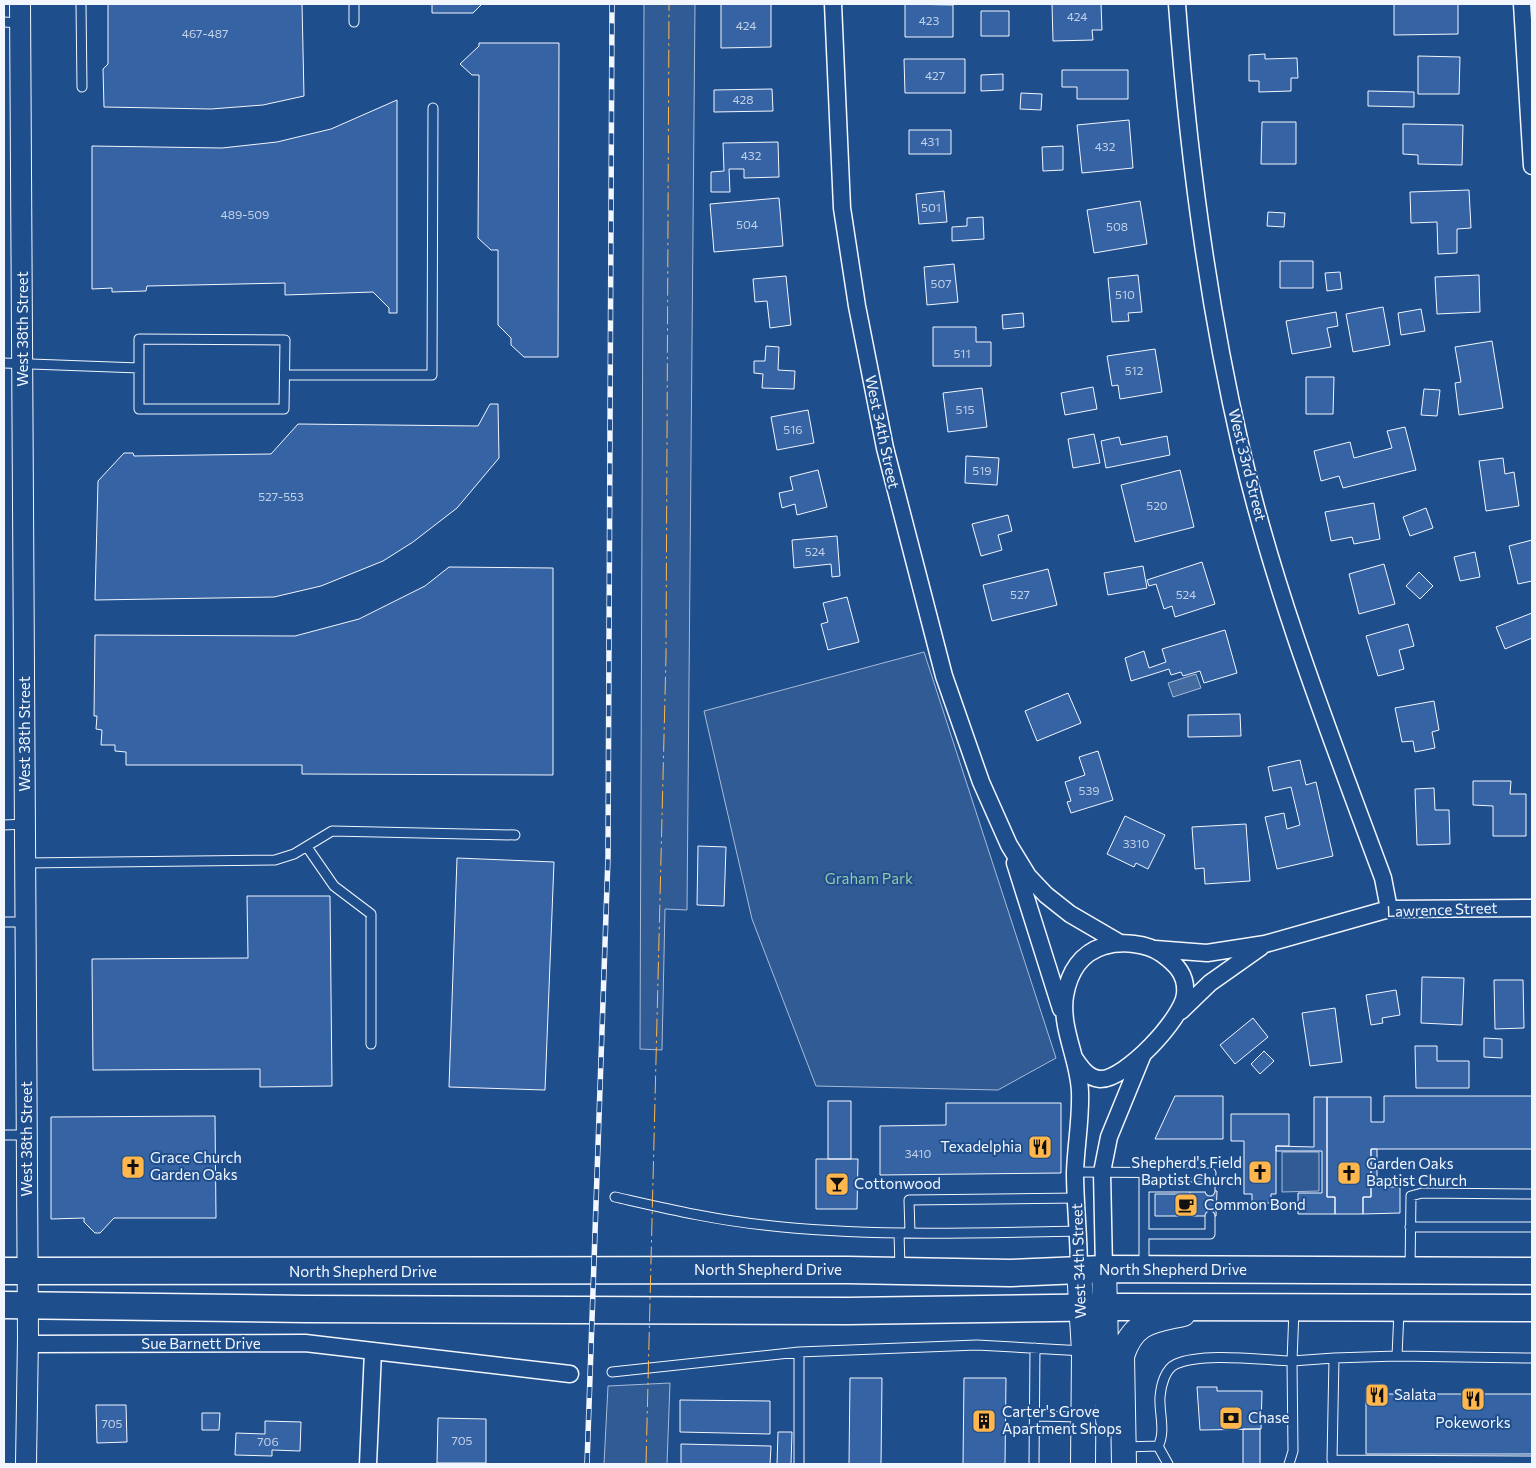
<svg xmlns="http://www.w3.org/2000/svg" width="1536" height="1468" font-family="Commissioner,sans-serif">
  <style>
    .green { fill: #305b95; stroke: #a8bbd7 }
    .water { fill: #446ba0; stroke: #a8bbd7 }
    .building { fill: #3563a3; stroke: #f2f6ff }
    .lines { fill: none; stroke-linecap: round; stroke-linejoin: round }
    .service-casing { stroke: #f2f6ff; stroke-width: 11 }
    .minor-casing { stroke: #f2f6ff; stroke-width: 19 }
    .tertiary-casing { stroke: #f2f6ff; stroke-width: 22 }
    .secondary-casing { stroke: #f2f6ff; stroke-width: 26 }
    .primary-casing { stroke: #f2f6ff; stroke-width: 29 }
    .service { stroke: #1f4e8c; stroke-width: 9 }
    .minor { stroke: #1f4e8c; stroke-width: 16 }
    .tertiary { stroke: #1f4e8c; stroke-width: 20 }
    .secondary { stroke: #1f4e8c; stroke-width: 24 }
    .primary { stroke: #1f4e8c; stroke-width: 26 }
    .rail-casing { stroke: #f2f6ff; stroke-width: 5.5 }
    .rail { stroke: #1f4e8c; stroke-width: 4; stroke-dasharray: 11; stroke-linecap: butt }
    .power { stroke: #ffb74d; stroke-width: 1; stroke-dasharray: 18 4 2.5 4; stroke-linecap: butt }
    .labels { text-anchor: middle; stroke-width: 4; stroke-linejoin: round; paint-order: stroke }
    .number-label { font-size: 12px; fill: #c3d1e8 }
    .street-label { font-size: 15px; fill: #f2f6ff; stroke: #1f4e8c }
    .park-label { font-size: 15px; fill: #97c8a6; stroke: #1f4e8c }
    .poi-label { font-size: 15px; fill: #f2f6ff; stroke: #1f4e8c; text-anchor: start }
  </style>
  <rect width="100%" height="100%" fill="#1f4e8c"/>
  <path class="green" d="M644 4H695L687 910 665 909 662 1050 640 1049Z
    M924 652 1056 1058 998 1090 816 1086 752 919 704 711Z
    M1282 1152H1319V1191L1282 1192Z
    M670 1383 667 1464H604L608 1386Z"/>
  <path class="water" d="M1196 674 1201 688 1173 697 1168 683Z"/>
  <path class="building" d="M108 4H302L304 96 263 105 211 109 104 107 103 69 108 64Z
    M432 4H482L473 13H432Z
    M721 4H771V47L721 48Z
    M905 4 953 5V37H905Z
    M1052 4H1101L1102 30H1092L1093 40 1053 41Z
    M1394 4H1458V34L1394 35Z
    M981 11H1009V36H981Z
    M479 43H559L558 357H524L511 345V338L498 325V250H491L478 238 479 75H472L460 64 479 46Z
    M1265 54V59L1297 58 1298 78H1291V91L1259 92V81H1249V55Z
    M1418 56 1460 57 1459 94H1418Z
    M904 59H965V93H905Z
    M1062 70H1128V99H1077V87H1062Z
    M1003 74V90L981 91V75Z
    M772 89 773 111 714 112V90Z
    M1368 91 1414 92V107L1368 106Z
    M1021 93 1042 94 1041 110 1020 109Z
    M397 100V313H389V308L373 292 285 295V283L147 286 146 291 112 292V288L92 289V146L222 148 277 142 331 129Z
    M1129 120 1133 168 1082 173 1077 125Z
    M1262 122H1296V164H1261Z
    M1403 124 1463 125 1462 165 1418 164V155L1403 154Z
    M909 130H951V154H909Z
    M778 142 779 177 744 178V169H729L730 192H711V172L724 171 723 143Z
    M1063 146V170L1043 171 1042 147Z
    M1469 190 1471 228 1457 229V253L1438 254 1437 222 1411 223 1410 192Z
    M944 191 947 222 919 224 916 194Z
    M779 198 783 246 714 252 710 204Z
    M1140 201 1147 244 1094 253 1087 210Z
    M1268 212 1285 213 1284 227 1267 226Z
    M983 217 984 239 952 241V227L967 226V218Z
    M1280 261H1313V288H1280Z
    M954 264 958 302 927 305 924 267Z
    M1340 272 1342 289 1327 291 1325 273Z
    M1138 275 1142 312 1128 313 1129 321 1112 322 1108 278Z
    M1479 275 1480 312 1437 314 1435 277Z
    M786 276 791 325 770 328 767 301 755 302 753 279Z
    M1383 307 1390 345 1353 352 1346 314Z
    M1421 309 1425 331 1401 335 1398 313Z
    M1336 312 1338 326 1327 328 1331 347 1292 354 1286 321Z
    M1023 313 1024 327 1003 329 1002 315Z
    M933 327H976V342H991V366H933Z
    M1492 341 1503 408 1459 415 1455 383 1461 382 1455 347Z
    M766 346 779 347 778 370 795 371 794 389 762 388 763 374 754 373V361H765Z
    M1155 349 1162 392 1120 399 1118 385 1112 386 1107 356Z
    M1306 377H1334L1333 414H1306Z
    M1093 387 1097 409 1065 415 1061 393Z
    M982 388 987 427 948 432 943 393Z
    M1424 389 1440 390 1437 416 1421 415Z
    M490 404H498L499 458 457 508 413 542 383 561 321 586 274 597 95 600 98 481 124 453H133L134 456 271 454 298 424 478 426Z
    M808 410 814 443 777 450 771 417Z
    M1405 427 1416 470 1343 488 1339 476 1321 481 1314 451 1350 442 1354 458 1392 448 1387 431Z
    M1094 434 1100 463 1073 468 1068 439Z
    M1167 436 1170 455 1106 468 1101 441 1119 437 1121 445Z
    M966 456 999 458 997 485 965 483Z
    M1503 458 1505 474 1514 472 1519 506 1486 511 1479 461Z
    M818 470 827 507 797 515 795 504 782 508 779 493 793 490 790 477Z
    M1180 470 1194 527 1135 542 1121 485Z
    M1374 503 1380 539 1354 544 1352 537 1331 541 1325 512Z
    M1426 508 1433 528 1410 536 1403 517Z
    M1008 515 1012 531 998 535 1002 550 981 556 972 524Z
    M837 536 840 576 832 577 831 564 794 568 792 540Z
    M1532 540V581L1518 584 1509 546Z
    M1475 552 1480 577 1460 581 1454 557Z
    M1202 562 1215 604 1175 617 1172 606 1164 609 1156 584 1149 586 1147 580Z
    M1384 564 1395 604 1359 614 1349 574Z
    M1143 566 1147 588 1108 595 1104 573Z
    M449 567 553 568V775L302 774V765H126V752L115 751V745H101L102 730 96 729 97 716H94L95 635 295 636 359 619 425 586Z
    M1048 569 1057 605 992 621 983 585Z
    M1419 572 1433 586 1420 599 1406 586Z
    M847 597 859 642 828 650 821 624 828 622 823 603Z
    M1532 613V638L1505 649 1496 627Z
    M1408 624 1414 646 1399 650 1404 669 1378 676 1366 636Z
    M1225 630 1237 673 1204 683 1200 671 1183 676 1181 672 1171 675 1169 669 1131 681 1125 658 1144 651 1149 668 1166 662 1162 649Z
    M1068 693 1081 723 1037 741 1025 711Z
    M1434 701 1439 730 1432 732 1435 748 1415 752 1413 741 1402 742 1395 708Z
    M1240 714 1241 736 1188 737V715Z
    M1098 751 1113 800 1071 813 1067 802 1071 801 1065 782 1085 775 1079 757Z
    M1300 760 1306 785 1316 782 1333 856 1277 869 1265 817 1284 813 1287 829 1300 825 1291 787 1273 791 1268 767Z
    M1473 781H1511L1510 794H1526V836H1493V806L1473 805Z
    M1434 788 1435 810H1449L1450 844 1417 845 1415 789Z
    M1125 816 1165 835 1148 869 1136 863 1134 867 1107 854Z
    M1246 824 1250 881 1205 884 1204 868 1195 869 1192 827Z
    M698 846 726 847 724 906 697 905Z
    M457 858 554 862 545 1090 449 1087Z
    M247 896H330L332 1086 260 1087V1069L93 1070 92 959 248 958Z
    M1422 977 1464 978 1462 1025 1421 1023Z
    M1494 980H1523L1524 1028 1495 1029Z
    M1396 990 1400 1015 1382 1018 1383 1023 1371 1025 1366 995Z
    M1335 1008 1342 1062 1310 1066 1302 1013Z
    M1253 1018 1268 1037 1235 1064 1220 1045Z
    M1484 1038 1502 1039V1058L1484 1057Z
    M1415 1046H1437V1061H1469V1088H1416Z
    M1264 1051 1274 1061 1260 1074 1251 1064Z
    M1175 1096H1223V1139H1155Z
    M1384 1096H1532V1149H1371V1197H1363V1214H1335V1197H1327V1097H1371V1122H1384Z
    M1314 1097H1327V1197H1335V1214H1298V1193H1322V1151H1276V1146L1314 1147Z
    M828 1101H851V1159H828Z
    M946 1103H1061V1173L880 1175V1126L946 1125Z
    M1231 1114H1289V1146H1276V1194H1271V1203H1252V1194H1244V1141H1231Z
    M215 1116 216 1218H114L100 1233H95L84 1222V1218L51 1219V1117Z
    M1371 1149H1377V1187H1400V1213L1363 1214V1197H1371Z
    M816 1159H858L857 1209H816Z
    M1190 1191H1217L1216 1216H1155V1194H1190Z
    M850 1378H882L881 1464H849Z
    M964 1378H1006L1005 1464H963Z
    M1197 1387H1217V1391H1262L1261 1429 1200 1430Z
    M1366 1394H1532V1454H1366Z
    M680 1400 770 1401V1434L680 1432Z
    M96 1405H126L127 1442 97 1443Z
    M202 1413H220L219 1430H202Z
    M438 1418 486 1419V1463H437Z
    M265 1421 301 1422 300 1451 272 1450V1456L235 1455 236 1433 265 1434Z
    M1243 1429H1260V1464H1243Z
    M778 1432H792L791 1464H777Z
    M681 1444 771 1446 770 1464H681Z"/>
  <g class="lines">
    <g class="service-casing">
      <path id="service" d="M81 4 82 87
        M4 22 20 23
        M354 22V4
        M139 339 285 340 284 409H139Z
        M4 363 139 368
        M285 375H432L433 108
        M4 825 25 824
        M307 847 334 886 371 914V1044
        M26 863 275 860 294 854 332 831 515 835
        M4 922H26
        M4 1135H27
        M1075 1172 1211 1173 1210 1187
        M1144 1187H1210V1191
        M615 1197C664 1208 714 1220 764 1225 868 1237 974 1233 1078 1231
        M1410 1227H1532
        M899 1233 900 1268
        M910 1233 909 1200 1077 1198
        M1144 1234H1210V1216
        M1144 1267V1172
        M1410 1269 1411 1196 1422 1193 1532 1194
        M1399 1311 1397 1356 1334 1358 1332 1460 1532 1461
        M1397 1356 1532 1358
        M612 1372 799 1352 977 1345 1084 1351
        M1035 1416 1082 1417
        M1158 1446 1168 1464
        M1125 1447 1158 1446C1166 1432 1159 1413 1160 1397 1161 1385 1165 1369 1176 1364 1203 1352 1262 1360 1292 1361L1294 1310
        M799 1464V1352
        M1034 1464 1035 1348
        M1289 1464 1293 1451 1292 1361 1334 1358"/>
    </g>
    <g class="minor-casing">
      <path id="minor" d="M833 4 842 208 857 306 885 448 944 676 981 782 1009 845 1028 876 1046 895 1070 914 1118 942
        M1177 4C1188 153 1207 301 1241 448 1275 595 1331 737 1383 878L1389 909
        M1522 4 1532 166
        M1015 863 1061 1009
        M1155 949 1207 953 1265 944 1389 909 1532 908
        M1181 1011 1210 983 1261 947
        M1075 1059C1081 1068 1088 1078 1100 1079 1125 1080 1183 1018 1185 994 1187 975 1176 964 1162 954 1147 943 1122 941 1104 946 1081 953 1069 972 1065 996 1060 1029 1079 1059 1080 1092 1081 1119 1076 1145 1075 1172 1075 1204 1079 1237 1079 1270
        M1104 1269 1102 1172 1109 1137 1143 1054
        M28 1344 305 1343 570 1374
        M368 1464 373 1351"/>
    </g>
    <g class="tertiary-casing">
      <path id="tertiary" d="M20 4 28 1337 26 1464"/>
    </g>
    <g class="secondary-casing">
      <path id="secondary" d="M1104 1269 1108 1420
        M1079 1270 1084 1351 1083 1464
        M1124 1464 1122 1356C1133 1321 1152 1321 1183 1314"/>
    </g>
    <g class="primary-casing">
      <path id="primary" d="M4 1271 847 1270 1010 1273 1104 1269 1532 1271
        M4 1305 306 1309 848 1311 1121 1307 1532 1308"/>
    </g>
    <use href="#service" class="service"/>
    <use href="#minor" class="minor"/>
    <use href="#tertiary" class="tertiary"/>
    <use href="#secondary" class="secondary"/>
    <use href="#primary" class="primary"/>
    <g class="rail-casing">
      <path id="rail" d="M587 1464 608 857 612 4"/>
    </g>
    <use href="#rail" class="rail"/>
    <path class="power" d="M646 1464 666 656 669 4"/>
  </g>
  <defs>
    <g id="restaurant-square" transform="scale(1.25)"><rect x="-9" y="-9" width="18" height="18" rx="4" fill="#ffb74d" stroke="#1f4e8c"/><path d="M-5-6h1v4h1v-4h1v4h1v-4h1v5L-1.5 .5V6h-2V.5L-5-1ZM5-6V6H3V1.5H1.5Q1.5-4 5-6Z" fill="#111"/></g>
    <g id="church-square" transform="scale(1.25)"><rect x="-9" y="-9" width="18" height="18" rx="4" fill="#ffb74d" stroke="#1f4e8c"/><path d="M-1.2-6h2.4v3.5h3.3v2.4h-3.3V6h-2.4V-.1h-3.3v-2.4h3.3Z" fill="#111"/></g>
    <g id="bar-square" transform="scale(1.25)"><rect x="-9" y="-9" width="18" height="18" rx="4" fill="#ffb74d" stroke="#1f4e8c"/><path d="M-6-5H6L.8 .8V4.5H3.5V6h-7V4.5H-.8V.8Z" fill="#111"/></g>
    <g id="cafe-square" transform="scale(1.25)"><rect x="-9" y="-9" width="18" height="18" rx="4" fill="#ffb74d" stroke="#1f4e8c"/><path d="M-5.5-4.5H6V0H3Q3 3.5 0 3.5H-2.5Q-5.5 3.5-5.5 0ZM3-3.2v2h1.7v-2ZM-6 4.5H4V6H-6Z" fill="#111"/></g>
    <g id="bank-square" transform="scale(1.25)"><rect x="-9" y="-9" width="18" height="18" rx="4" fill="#ffb74d" stroke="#1f4e8c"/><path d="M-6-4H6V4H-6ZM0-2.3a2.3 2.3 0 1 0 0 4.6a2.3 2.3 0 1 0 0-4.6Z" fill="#111"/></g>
    <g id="building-square" transform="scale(1.25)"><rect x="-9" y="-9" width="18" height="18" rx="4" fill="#ffb74d" stroke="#1f4e8c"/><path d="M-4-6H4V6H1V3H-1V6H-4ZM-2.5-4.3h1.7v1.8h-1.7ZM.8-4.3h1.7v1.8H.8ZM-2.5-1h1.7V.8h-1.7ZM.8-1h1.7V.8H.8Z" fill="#111"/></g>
  </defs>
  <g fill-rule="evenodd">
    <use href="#restaurant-square" x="1040" y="1147"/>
    <use href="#church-square" x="133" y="1167"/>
    <use href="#church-square" x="1260" y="1172"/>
    <use href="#church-square" x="1349" y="1173"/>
    <use href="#bar-square" x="837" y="1184"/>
    <use href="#cafe-square" x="1186" y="1205"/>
    <use href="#restaurant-square" x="1377" y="1395"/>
    <use href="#restaurant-square" x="1473" y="1399"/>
    <use href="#bank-square" x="1231" y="1418"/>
    <use href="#building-square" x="984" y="1421"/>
  </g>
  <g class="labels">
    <g class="number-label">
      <text x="1077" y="21">424</text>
      <text x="929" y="25">423</text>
      <text x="746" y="30">424</text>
      <text x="205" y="38">467-487</text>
      <text x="935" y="80">427</text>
      <text x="743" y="104">428</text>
      <text x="930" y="146">431</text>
      <text x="1105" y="151">432</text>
      <text x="751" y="160">432</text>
      <text x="931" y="212">501</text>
      <text x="245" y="219">489-509</text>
      <text x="747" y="229">504</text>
      <text x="1117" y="231">508</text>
      <text x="941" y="288">507</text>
      <text x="1125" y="299">510</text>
      <text x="962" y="358">511</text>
      <text x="1134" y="375">512</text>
      <text x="965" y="414">515</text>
      <text x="793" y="434">516</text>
      <text x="982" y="475">519</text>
      <text x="281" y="501">527-553</text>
      <text x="1157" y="510">520</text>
      <text x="815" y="556">524</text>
      <text x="1020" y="599">527</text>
      <text x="1186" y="599">524</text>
      <text x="1089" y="795">539</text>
      <text x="1136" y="848">3310</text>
      <text x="918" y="1158">3410</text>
      <text x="112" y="1428">705</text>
      <text x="462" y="1445">705</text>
      <text x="268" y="1446">706</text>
    </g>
    <g class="street-label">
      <text transform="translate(23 329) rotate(-90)" y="5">West 38th Street</text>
      <text transform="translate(882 432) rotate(78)" y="5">West 34th Street</text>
      <text transform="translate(1247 465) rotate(76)" y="5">West 33rd Street</text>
      <text transform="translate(25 734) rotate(-90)" y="5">West 38th Street</text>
      <text transform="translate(1442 910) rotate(-2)" y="5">Lawrence Street</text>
      <text transform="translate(27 1139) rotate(-90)" y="5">West 38th Street</text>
      <text transform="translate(1079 1261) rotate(-92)" y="5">West 34th Street</text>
      <text x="768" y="1275">North Shepherd Drive</text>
      <text x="1173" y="1275">North Shepherd Drive</text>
      <text x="363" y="1277">North Shepherd Drive</text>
      <text x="201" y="1349">Sue Barnett Drive</text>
    </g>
    <g class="park-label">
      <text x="869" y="884">Graham Park</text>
    </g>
    <g class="poi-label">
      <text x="1022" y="1152" text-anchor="end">Texadelphia</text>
      <text x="150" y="1163">Grace Church<tspan x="150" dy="17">Garden Oaks</tspan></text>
      <text x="1242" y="1168" text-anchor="end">Shepherd's Field<tspan x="1242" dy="17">Baptist Church</tspan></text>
      <text x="1366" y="1169">Garden Oaks<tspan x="1366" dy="17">Baptist Church</tspan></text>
      <text x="854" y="1189">Cottonwood</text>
      <text x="1204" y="1210">Common Bond</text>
      <text x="1394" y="1400">Salata</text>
      <text x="1002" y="1417">Carter's Grove<tspan x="1002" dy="17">Apartment Shops</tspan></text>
      <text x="1248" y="1423">Chase</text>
      <text x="1473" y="1428" text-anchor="middle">Pokeworks</text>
    </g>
  </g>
  <rect width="1536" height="1468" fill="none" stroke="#f2f6ff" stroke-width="10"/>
</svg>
